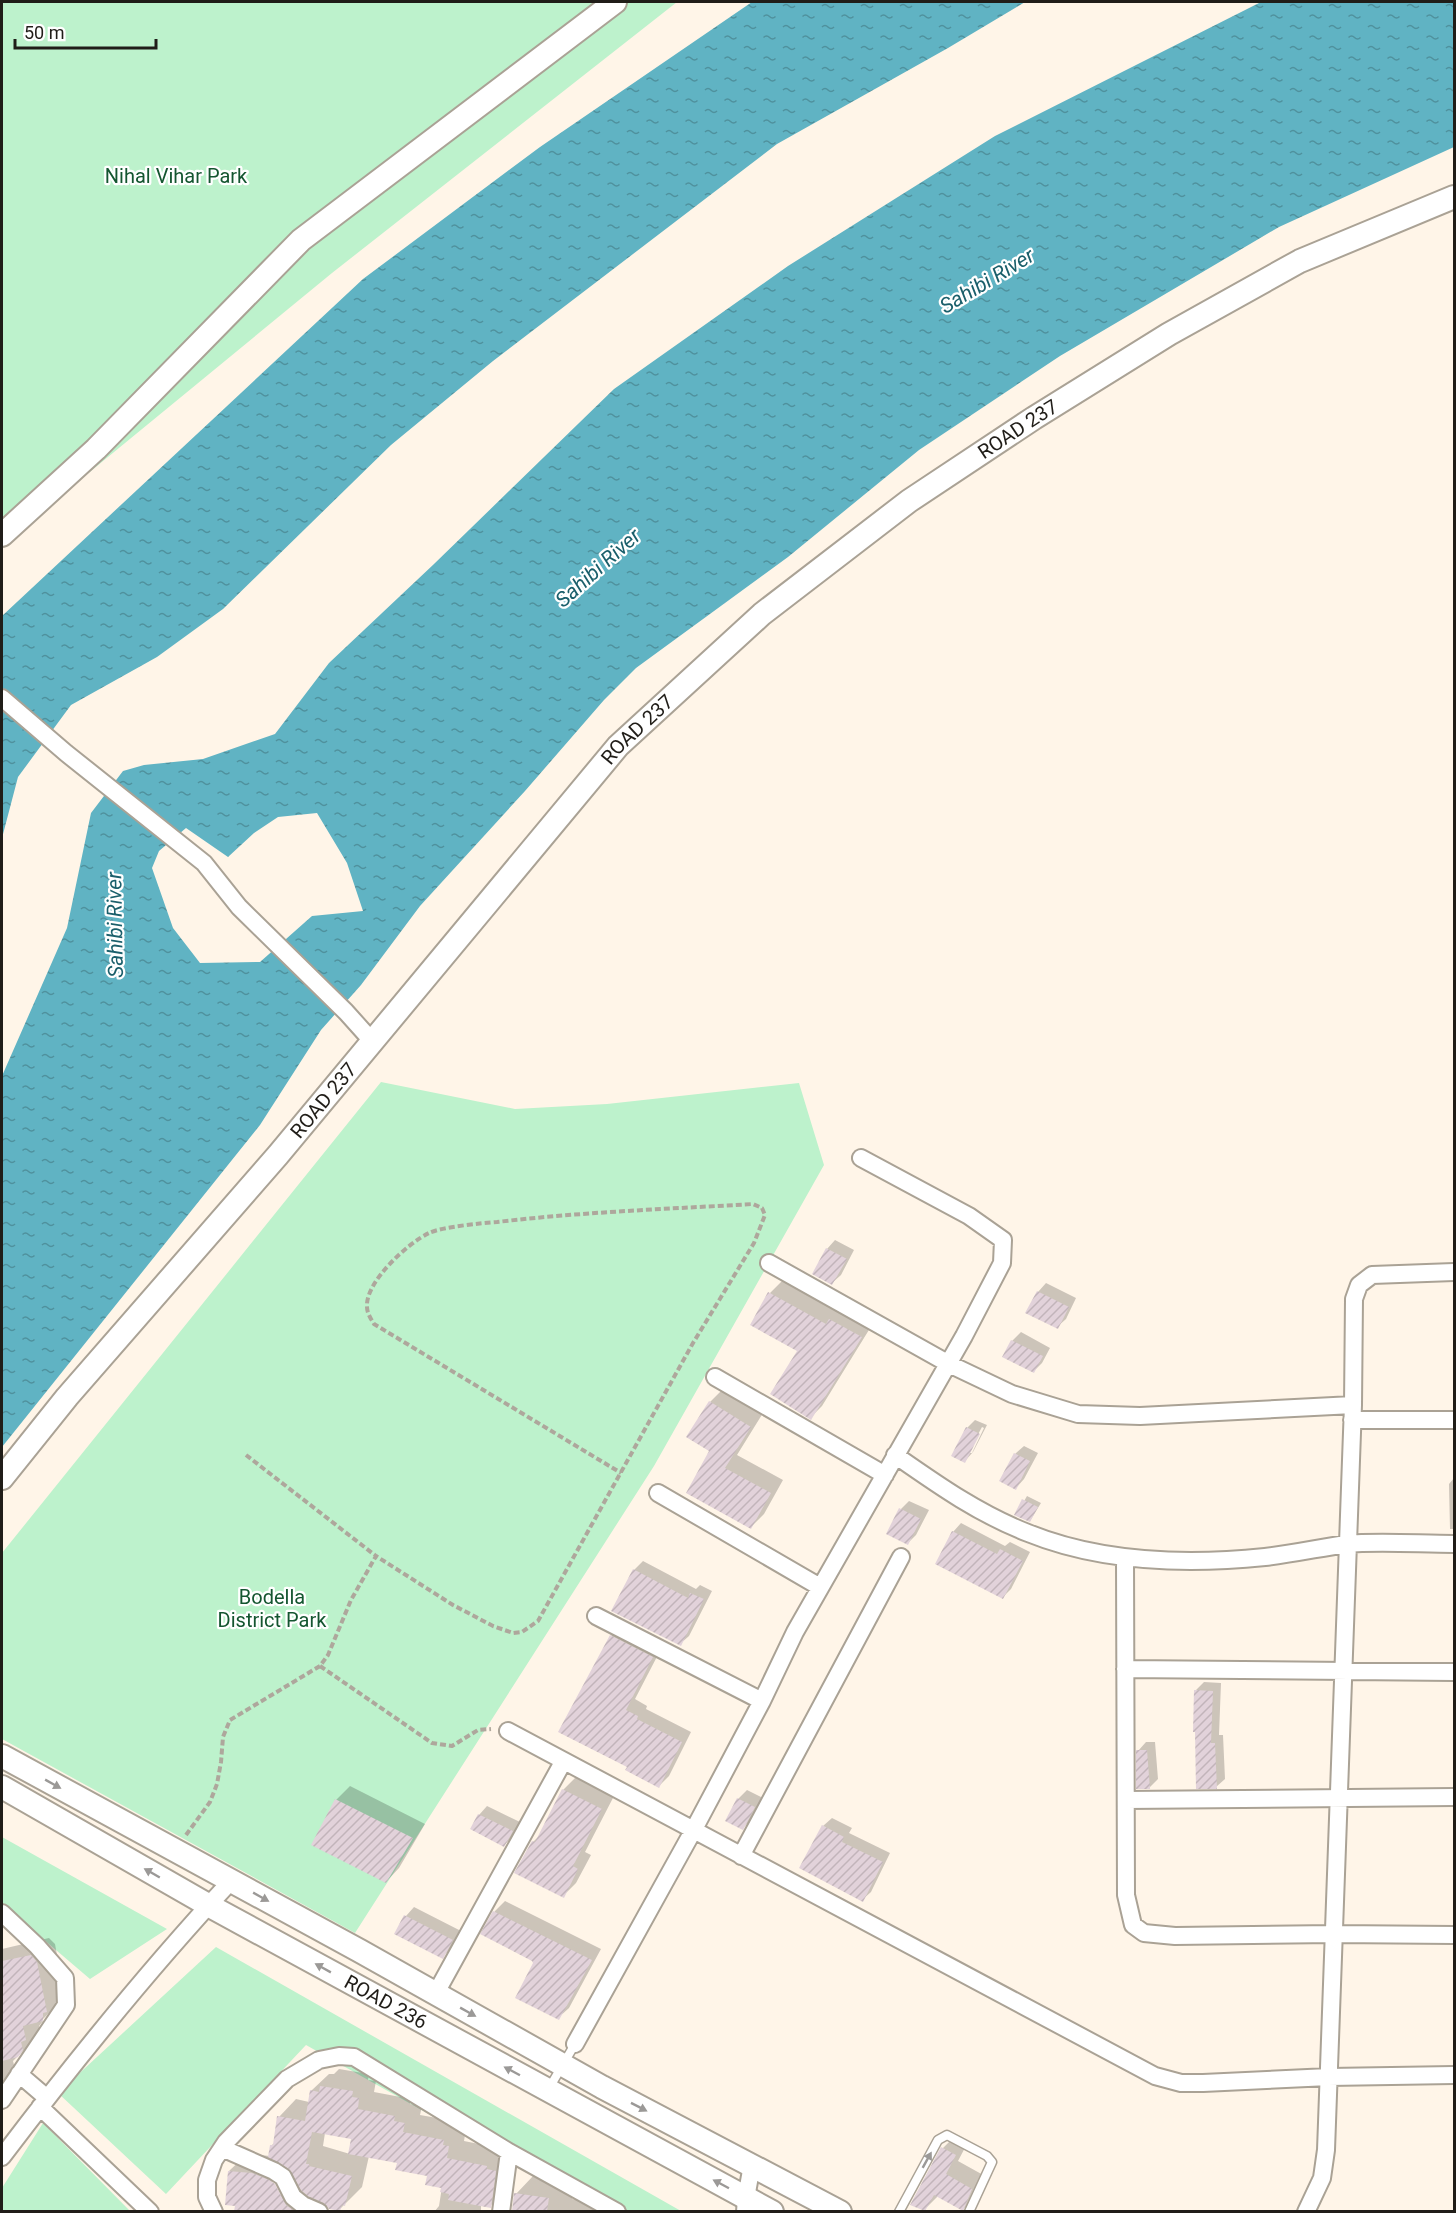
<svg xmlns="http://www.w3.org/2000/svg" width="1456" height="2213" font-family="Roboto,sans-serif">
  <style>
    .green { fill: #bdf2cc }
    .water { fill: url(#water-ripples); fill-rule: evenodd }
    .shadow { fill: #0003; fill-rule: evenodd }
    .building { fill: url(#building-hatch) }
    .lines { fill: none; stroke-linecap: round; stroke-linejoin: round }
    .lane-casing { stroke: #aaa295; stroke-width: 11 }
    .street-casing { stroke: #aaa295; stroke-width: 20 }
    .secondary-casing { stroke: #aaa295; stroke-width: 26 }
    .path { stroke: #aea79c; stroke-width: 4; stroke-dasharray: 6 3; stroke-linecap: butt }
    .lane { stroke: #fff; stroke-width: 8 }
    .street { stroke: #fff; stroke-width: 16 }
    .secondary { stroke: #fff; stroke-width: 22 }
    .oneway { fill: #9b9997 }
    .labels { text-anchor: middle; stroke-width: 4.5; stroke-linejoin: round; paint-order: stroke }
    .park-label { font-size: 20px; fill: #145630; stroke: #fff }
    .street-label { font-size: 20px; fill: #201d18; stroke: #fff }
    .water-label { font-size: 21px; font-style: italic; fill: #1a5f6b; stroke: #fff }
  </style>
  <defs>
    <pattern id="water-ripples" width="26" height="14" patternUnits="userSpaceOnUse" patternTransform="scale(1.5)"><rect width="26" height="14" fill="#60b3c3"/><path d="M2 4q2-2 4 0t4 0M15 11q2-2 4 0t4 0" fill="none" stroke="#4f919d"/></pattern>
    <pattern id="building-hatch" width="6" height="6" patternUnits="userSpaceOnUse" patternTransform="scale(1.5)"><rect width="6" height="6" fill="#e2d2da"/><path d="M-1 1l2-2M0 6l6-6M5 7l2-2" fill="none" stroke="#c2b4ba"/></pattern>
  </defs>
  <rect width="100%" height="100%" fill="#fff5e8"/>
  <path class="green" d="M2 2H677L332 273 2 544Z
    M381 1082 515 1109 607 1104 799 1083 824 1165 654 1466 355 1933 2 1739V1553Z
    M2 1837 167 1929 90 1979 2 1904Z
    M216 1947 681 2211H601L306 2045 166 2194 58 2093Z
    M43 2123 130 2211H2V2188Z"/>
  <path class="water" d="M752 2H1025L948 48 777 144 493 361 391 445 223 609 157 657 71 705 18 777 2 838V616L363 279 540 147Z
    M1261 2H1454V147L1279 227 1060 356 919 450 788 557 636 668 604 700 525 791 420 906 361 985 321 1030 260 1125 2 1447V1076L67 928 91 813 123 771 144 765 203 759 275 734 329 663 434 564 614 389 788 266 995 136ZM317 813 347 863 363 911 312 916 260 962 200 963 173 928 152 868 159 851 186 828 228 857 254 833 278 817Z"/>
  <path class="shadow" d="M835 1240 854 1250 841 1275 832 1283 827 1249Z
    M782 1281 838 1312 842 1308 872 1325 822 1406 810 1418 799 1351 770 1293Z
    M1046 1283 1076 1298 1066 1319 1057 1327 1038 1292Z
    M1021 1332 1050 1348 1042 1363 1034 1371 1012 1341Z
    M723 1389 763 1413 737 1455 783 1480 764 1514 751 1527 711 1451 710 1402Z
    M975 1420 987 1425 973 1452 965 1461 967 1428ZM982 1427 984 1428 972 1453H968Z
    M1024 1446 1038 1453 1024 1479 1016 1488 1015 1454Z
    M1454 1478V1529H1450L1449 1484Z
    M1027 1496 1041 1503 1030 1521 1016 1515Z
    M909 1501 929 1510 916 1535 908 1543 901 1509Z
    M961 1523 1005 1546 1010 1542 1030 1552 1011 1589 1003 1597 953 1532Z
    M643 1561 696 1589 700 1585 712 1591 689 1636 680 1644 613 1610 634 1570Z
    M621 1626 662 1647 635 1699 647 1706 646 1709 691 1732 669 1776 659 1786 629 1767 611 1636Z
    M1204 1682 1221 1683 1219 1735H1223L1225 1779 1216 1787 1195 1691Z
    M1146 1742H1155L1158 1779 1149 1788 1138 1751Z
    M577 1776 614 1796 585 1852 591 1855 576 1883 563 1896 533 1842 541 1834 563 1790Z
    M350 1786 425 1824 399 1868 386 1882 313 1845 336 1800Z
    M747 1790 763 1798 751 1820 743 1828 738 1799Z
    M487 1806 520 1822 513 1837 504 1845 479 1815Z
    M832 1818 852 1828 849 1833 890 1853 871 1892 862 1900 823 1826Z
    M505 1901 601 1949 569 2008 558 2018 533 1960 482 1934 495 1911Z
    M414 1907 461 1931 451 1949 442 1957 406 1916Z
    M49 1938 55 1944 64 1993 60 2002 43 2019V2021L39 2026 40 2031 36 2038 13 2061 15 2069 2 2083V1949Z
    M339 2069 369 2074 368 2080 376 2081 374 2092 411 2099 410 2104 422 2106 420 2115 460 2122 466 2129 464 2141 504 2149 508 2189 490 2206 481 2204V2212H434L439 2206 442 2187 429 2174 398 2162 369 2156 362 2187 339 2210 327 2205V2212H259L236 2209 229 2171 247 2154 270 2156 271 2146 275 2142 279 2117 296 2099 309 2102 311 2091 329 2074H334ZM325 2133 353 2137 350 2154 323 2146ZM273 2177 283 2196H280L270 2178Z
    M956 2135 968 2142 958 2161 985 2176 976 2196 963 2210 938 2196 924 2210 943 2148Z
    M533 2176 565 2181 574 2186 572 2199 611 2206 618 2212H513L516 2194Z"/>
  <path class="building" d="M826 1248 847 1259 832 1285 812 1274Z
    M1037 1291 1069 1307 1058 1329 1025 1313Z
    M768 1292 826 1324 829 1319 862 1337 811 1420 770 1394 797 1351 750 1325Z
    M1011 1340 1043 1356 1034 1373 1002 1357Z
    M709 1401 751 1427 725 1468 771 1493 751 1529 686 1493 709 1451 686 1437Z
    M966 1427 980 1434 965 1463 951 1456Z
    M1014 1453 1030 1461 1016 1490 999 1481Z
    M1022 1499 1038 1507 1030 1522 1014 1515Z
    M899 1508 921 1519 908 1545 886 1534Z
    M952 1531 997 1554 1000 1549 1023 1561 1003 1599 935 1564Z
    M633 1569 688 1598 690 1593 704 1599 681 1646 611 1611Z
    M610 1635 653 1657 626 1710 638 1716 637 1719 682 1742 659 1788 625 1770 627 1767 558 1732Z
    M1194 1690 1213 1691 1211 1743H1215L1217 1789H1196L1195 1732H1193Z
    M1136 1750H1147L1150 1789H1136Z
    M562 1789 602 1809 573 1866 578 1869 564 1898 514 1873 532 1841 535 1842Z
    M737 1798 755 1807 743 1830 725 1821Z
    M335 1799 413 1838 386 1883 311 1845Z
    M478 1814 513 1831 504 1847 470 1829Z
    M822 1825 844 1837 842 1842 883 1862 863 1902 799 1868Z
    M493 1911 592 1960 559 2020 515 1998 533 1963 532 1961 480 1934Z
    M404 1915 453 1940 443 1959 394 1934Z
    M31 1955 37 1962 47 2012 43 2013V2021L23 2026 26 2040 21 2042 23 2050 18 2057 2 2061V1961Z
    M320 2086 353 2091 352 2097 359 2098 358 2109 395 2116 394 2121 405 2123 403 2132 444 2140 443 2145 449 2146 447 2158 487 2166V2169L496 2171 491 2208 448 2200 449 2194 440 2192 441 2188 425 2185 427 2176 395 2170 397 2163 348 2154 351 2139 312 2132 306 2164H309V2166L352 2176 345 2206 342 2205 340 2211 329 2209 324 2203 308 2196 301 2190 289 2169 268 2157 270 2145H273L277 2116 305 2121 310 2090 319 2092Z
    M941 2147 956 2155 946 2174 972 2189 963 2211 934 2195 925 2211 910 2205Z
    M228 2171 252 2173 269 2180 275 2184 286 2205 294 2211H234L235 2206 225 2205Z
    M514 2193 549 2198 547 2211H512Z"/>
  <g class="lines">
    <g class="lane-casing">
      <path id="lane" d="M548 2090 575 2044
        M899 2212 938 2140 947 2135 987 2156 992 2162 969 2212"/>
    </g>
    <g class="street-casing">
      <path id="street" d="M2 698 66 753 204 863 239 907 346 1012 372 1041
        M769 1263 949 1364 1012 1394 1078 1414 1140 1416 1353 1405
        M715 1377 885 1475
        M1352 1420H1454
        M895 1455C938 1485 979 1514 1028 1533 1102 1563 1186 1565 1265 1557 1292 1554 1319 1548 1346 1544 1379 1541 1420 1544 1454 1544
        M658 1493 820 1587
        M1125 1558 1126 1895 1133 1925 1144 1933 1175 1936 1334 1934 1454 1935
        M596 1616 762 1701
        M1125 1669 1454 1672
        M508 1731 1155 2076 1181 2083H1203L1329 2077 1454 2075
        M1126 1800 1454 1797
        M741 1856 901 1557
        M2 1913 37 1946 65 1978 66 2005 2 2100
        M436 1993 563 1762
        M575 2044 693 1831 762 1701 795 1632 964 1336 1002 1263 1003 1240 969 1216 861 1158
        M19 2074 47 2098
        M40 2107 150 2212
        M222 2148 274 2171 283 2177 293 2197 303 2205 319 2212
        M2 2157C74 2062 150 1968 231 1881
        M214 2212 207 2197V2180L214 2160 226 2142 287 2079 319 2060 339 2056 354 2057 509 2152 617 2212
        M501 2212 509 2152
        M745 2212 746 2198 752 2165
        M1306 2212 1322 2178 1326 2150 1353 1405 1354 1299 1359 1285 1372 1275 1454 1272"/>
    </g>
    <g class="secondary-casing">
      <g id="secondary">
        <path d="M2 535 96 449 301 240 615 2"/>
        <path id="s1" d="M2 1478 67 1397 278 1155 618 746 762 614 909 501 1034 418 1169 334 1300 261 1454 197"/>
        <path d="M2 1756 360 1951 602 2087 840 2212"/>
        <path id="s2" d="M2 1787 208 1905 772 2212"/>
      </g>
    </g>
    <path class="path" d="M246 1455 376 1556
      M320 1666 432 1743 452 1746 478 1730 491 1729
      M186 1835 210 1802 217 1784 221 1762 223 1737 230 1720 320 1666 328 1655 351 1600 376 1556 453 1605 493 1626 513 1633 522 1632 538 1621 693 1343 754 1243 765 1215 762 1208 753 1204C667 1209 582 1212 497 1222 482 1223 441 1227 429 1233 408 1243 365 1282 367 1307 367 1313 371 1319 374 1324L621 1473"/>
    <use href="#lane" class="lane"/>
    <use href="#street" class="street"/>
    <use href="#secondary" class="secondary"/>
  </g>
  <defs><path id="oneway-solid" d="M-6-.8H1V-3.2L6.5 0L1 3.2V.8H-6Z" transform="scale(1.5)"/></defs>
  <g class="oneway">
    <use href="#oneway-solid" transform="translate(53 1784) rotate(29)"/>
    <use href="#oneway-solid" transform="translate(152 1873) rotate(-150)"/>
    <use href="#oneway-solid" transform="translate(261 1897) rotate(29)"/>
    <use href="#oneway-solid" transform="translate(323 1968) rotate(-151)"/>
    <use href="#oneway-solid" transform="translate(468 2012) rotate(29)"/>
    <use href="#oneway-solid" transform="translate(512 2071) rotate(-152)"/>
    <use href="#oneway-solid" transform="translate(639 2107) rotate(27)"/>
    <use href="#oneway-solid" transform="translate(927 2160) rotate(-61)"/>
    <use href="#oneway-solid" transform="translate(721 2184) rotate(-152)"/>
  </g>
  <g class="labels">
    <g class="park-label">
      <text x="176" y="183">Nihal Vihar Park</text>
      <text x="272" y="1604">Bodella<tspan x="272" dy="23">District Park</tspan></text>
    </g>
    <g class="street-label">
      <text dy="7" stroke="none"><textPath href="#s1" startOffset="1468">ROAD 237</textPath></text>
      <text dy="7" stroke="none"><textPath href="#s1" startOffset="982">ROAD 237</textPath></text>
      <text dy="7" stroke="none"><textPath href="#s1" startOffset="496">ROAD 237</textPath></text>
      <text dy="7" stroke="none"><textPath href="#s2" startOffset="440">ROAD 236</textPath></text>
    </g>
    <g class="water-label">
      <text transform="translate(987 281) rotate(-31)" y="7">Sahibi River</text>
      <text transform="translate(598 568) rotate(-42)" y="7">Sahibi River</text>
      <text transform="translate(115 925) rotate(-91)" y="7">Sahibi River</text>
    </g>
  </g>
  <rect width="1456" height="2213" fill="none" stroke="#201d18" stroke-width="6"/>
  <path d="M15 39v9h141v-9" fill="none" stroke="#201d18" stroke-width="3"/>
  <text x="24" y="39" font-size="18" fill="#201d18" stroke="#ffffff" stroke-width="4.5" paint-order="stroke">50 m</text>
</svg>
